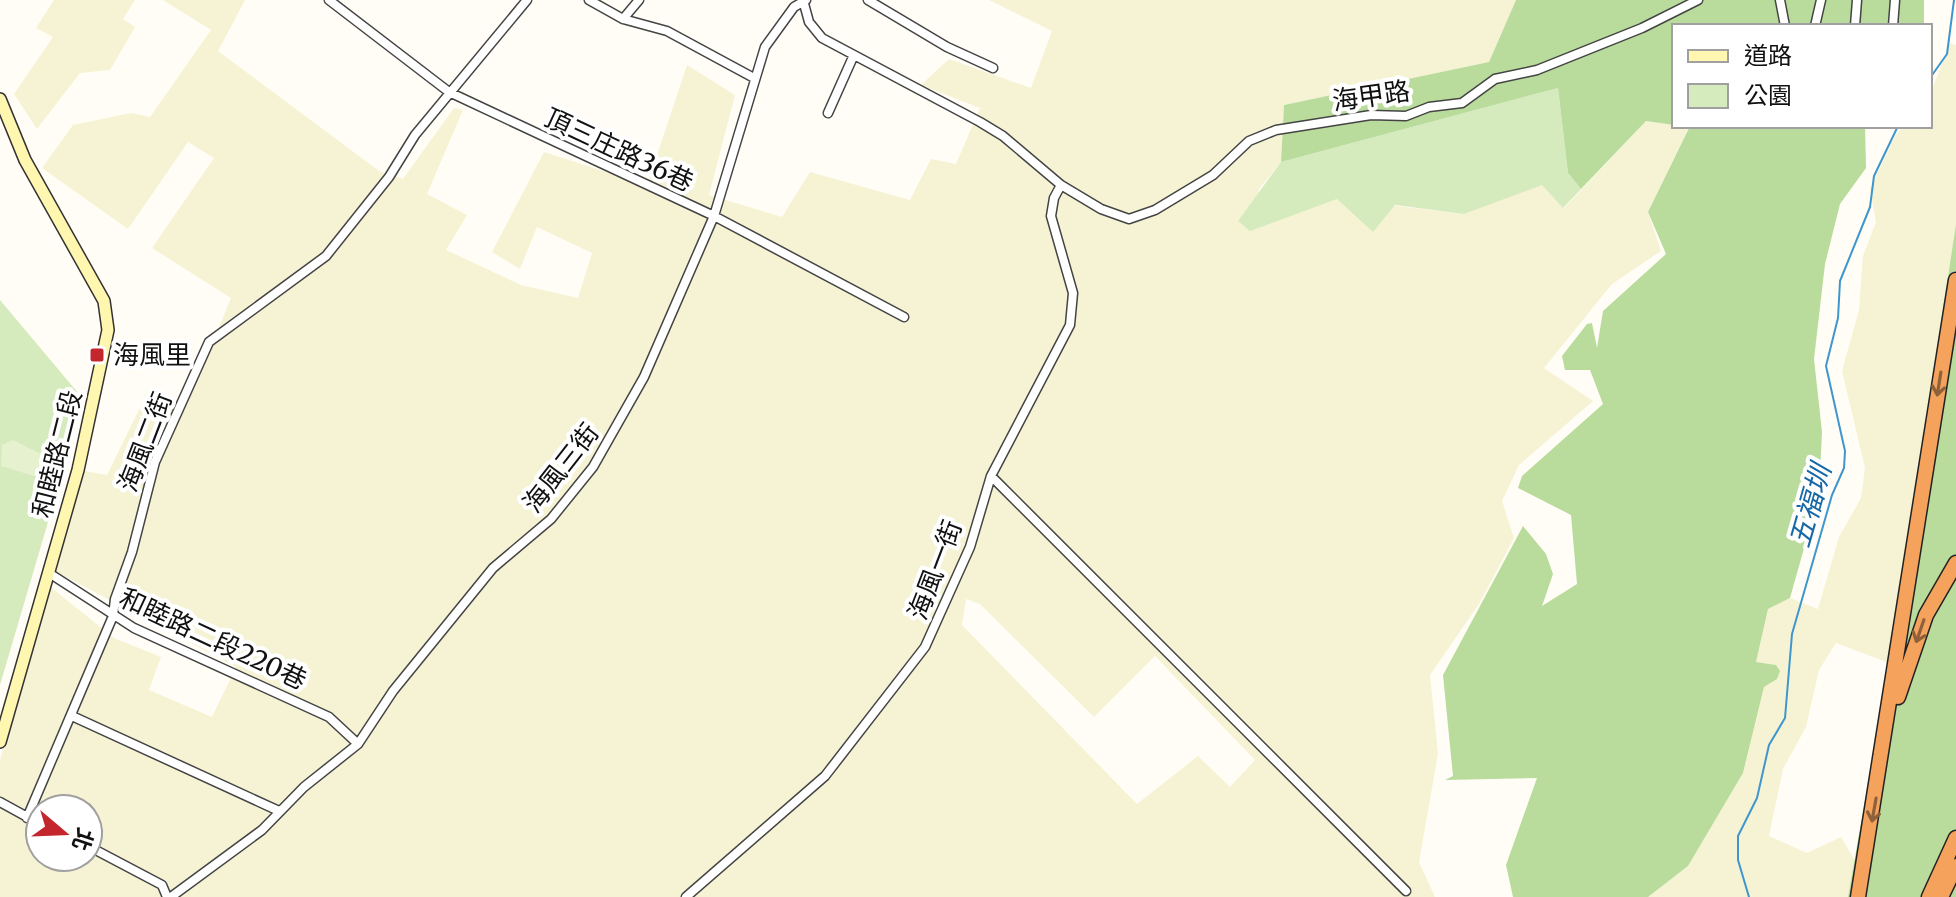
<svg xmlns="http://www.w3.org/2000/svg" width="1956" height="897" font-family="Merriweather,'Noto Sans TC',serif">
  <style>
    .farmland { fill: #f6f3d4; fill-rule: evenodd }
    .green { fill: #d5ebbd }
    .forest { fill: #b9dc9c }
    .pitch { fill: #e6f2cf }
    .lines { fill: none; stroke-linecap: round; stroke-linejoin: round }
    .stream { stroke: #3f96cf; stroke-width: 2 }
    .street-casing { stroke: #444; stroke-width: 11 }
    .secondary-casing { stroke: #333; stroke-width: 14 }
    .highway-casing { stroke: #222; stroke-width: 17 }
    .street { stroke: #fff; stroke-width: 8 }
    .secondary { stroke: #fff6b0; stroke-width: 11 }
    .highway { stroke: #f5a25d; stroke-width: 14 }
    .oneway { stroke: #8e613b }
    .poi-dot { fill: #c4262e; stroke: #fff; stroke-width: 3 }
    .labels { text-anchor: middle; stroke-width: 8; stroke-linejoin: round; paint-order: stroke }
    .street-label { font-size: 26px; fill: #111; stroke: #fff }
    .poi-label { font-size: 26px; fill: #111; stroke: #fff; text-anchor: start }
    .water-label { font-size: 28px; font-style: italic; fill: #1768a6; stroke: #fff }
  </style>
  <rect width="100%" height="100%" fill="#fffdf5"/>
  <path class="farmland" d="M54 0H135L123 19 135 27 110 70 80 73 37 129 14 94 53 37 36 28Z
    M163 0H245L218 51 379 171 403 179 454 108 463 110 427 194 467 215 446 250 521 285 578 298 592 253 537 227 520 269 492 252 544 152 647 185 687 65 735 95 709 195 782 217 810 172 910 200 931 159 956 164 980 108 921 85 949 59 1031 88 1052 31 989 0H1516L1489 62 1284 105 1281 162 1259 189 1250 230 1337 199 1464 214 1542 184 1564 208 1646 121 1689 127 1648 212 1661 251 1612 284 1544 368 1593 401 1519 465 1502 501 1514 538 1479 604 1430 675 1438 754 1419 862 1435 897H0V760L48 585 114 638 161 657 149 690 212 717 236 667 53 570 85 471 107 475 149 389 185 409 231 298 152 248 214 158 188 142 128 229 42 168 73 125 131 113 150 117 211 30ZM966 599 980 604 1094 717 1155 656 1255 760 1230 787 1198 756 1137 804 962 625ZM40 809H88V857H40Z
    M1950 43 1956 45V224L1889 663 1836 643 1819 670 1806 727 1783 769 1769 836 1807 853 1841 837 1855 861 1848 897H1648L1688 866 1743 773 1764 687 1777 679 1776 665 1756 662 1768 609 1790 598 1818 609 1839 537 1861 498 1865 468 1842 371 1859 310 1863 256 1876 222 1870 189 1895 136 1904 126H1930V95Z"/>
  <path class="green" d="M1558 88 1568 173 1581 189 1563 208 1542 185 1464 214 1395 205 1373 232 1337 199 1250 231 1238 221 1281 162Z
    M0 300 84 400 0 685Z"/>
  <path class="forest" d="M1516 0H1924V26H1674V125L1646 121 1581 189 1568 173 1558 88 1281 162 1284 105 1489 62Z
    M1682 126H1865L1866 168 1840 204 1825 264 1814 359 1822 432 1819 495 1790 598 1768 609 1756 662 1776 665 1780 671 1777 679 1764 687 1743 773 1688 866 1648 897H1513L1506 865 1537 778 1445 780 1453 776 1443 675 1523 526 1546 554 1553 574 1542 606 1577 584 1571 515 1518 488 1522 476 1603 404 1590 370H1565L1562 356 1587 324 1592 323 1597 348 1603 311 1666 254 1648 212 1689 128Z
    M1956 224V897H1848L1889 663Z"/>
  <path class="pitch" d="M13 440 47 457 50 465 44 474 34 476 1 466 2 445Z"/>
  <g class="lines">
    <path class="stream" d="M1930 78 1947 54 1954 0
      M1749 897 1738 860V836L1757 798 1769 745 1785 718 1792 634 1832 495 1844 468 1845 451 1826 366 1838 318 1840 281 1870 207 1874 176 1898 126"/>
    <g class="street-casing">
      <path id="street" d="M329 0 449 92 714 216 904 317
        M589 0 623 19 667 31 754 78
        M803 0 809 22 822 38 980 122 1003 136 1061 185 1101 209 1129 219 1155 210 1213 175 1249 141 1276 130 1371 115 1406 116 1429 107 1462 103 1495 79 1537 70 1642 28 1698 0
        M868 0 947 47 993 68
        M1780 0 1785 26
        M623 19 639 0
        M1815 26 1821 0
        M1855 26 1857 0
        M1893 26 1895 0
        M828 113 853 57
        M991 476 1406 891
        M49 573 134 628 329 717 358 744
        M72 716 279 811
        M0 802 40 824
        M27 818 113 616 115 599 132 552 155 462 209 342 326 256 389 177 415 135 527 0
        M88 846 162 885 167 897
        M171 897 262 830 304 787 358 744 393 691 493 568 551 519 593 467 644 377 714 216 765 47 794 7 806 0
        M686 897 825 776 925 647 970 547 991 476 1070 325 1073 293 1051 216 1054 198 1061 185"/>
    </g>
    <g class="secondary-casing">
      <path id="secondary" d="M0 99 25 160 104 301 108 330 78 470 0 742"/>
    </g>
    <g class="highway-casing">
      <path id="highway" d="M1898 697 1926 615 1956 563
        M1858 897 1956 280
        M1929 897 1956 838
        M1941 897 1956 866"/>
    </g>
    <use href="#street" class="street"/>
    <use href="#secondary" class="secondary"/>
    <use href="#highway" class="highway"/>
  </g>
  <defs><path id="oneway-shaft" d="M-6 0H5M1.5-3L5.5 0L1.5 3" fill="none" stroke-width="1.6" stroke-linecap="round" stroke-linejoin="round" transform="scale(2)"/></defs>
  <g class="oneway">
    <use href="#oneway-shaft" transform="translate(1939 384) rotate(99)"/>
    <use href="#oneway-shaft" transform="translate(1920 631) rotate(109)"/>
    <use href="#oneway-shaft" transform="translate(1874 810) rotate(100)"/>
  </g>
  <rect class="poi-dot" x="89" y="347" width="16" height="16" rx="4"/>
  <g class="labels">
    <g class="street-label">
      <text transform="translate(1371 96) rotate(-8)" y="9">海甲路</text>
      <text transform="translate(619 150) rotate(25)" y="9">頂三庄路36巷</text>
      <text transform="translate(145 442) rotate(-69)" y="9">海風二街</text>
      <text transform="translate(57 454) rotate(-76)" y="9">和睦路二段</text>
      <text transform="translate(561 468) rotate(-52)" y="9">海風三街</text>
      <text transform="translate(935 570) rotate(-69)" y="9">海風一街</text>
      <text transform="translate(213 639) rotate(25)" y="9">和睦路二段220巷</text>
    </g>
    <g class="poi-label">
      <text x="113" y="364">海風里</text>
    </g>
    <g class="water-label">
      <text transform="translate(1810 506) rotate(-74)" y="10">五福圳</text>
    </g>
  </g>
  <rect x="1672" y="24" width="260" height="104" fill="#ffffff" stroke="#a0a0a0" stroke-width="2"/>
  <rect x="1688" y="50" width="40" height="12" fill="#fff6b0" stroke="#a0a0a0" stroke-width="2"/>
  <text x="1744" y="64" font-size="24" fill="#111111">道路</text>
  <rect x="1688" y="84" width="40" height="24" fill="#d5ebbd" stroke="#a0a0a0" stroke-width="2"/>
  <text x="1744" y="104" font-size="24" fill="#111111">公園</text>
  <g transform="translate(64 833) rotate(109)"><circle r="38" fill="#ffffff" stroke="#a0a0a0" stroke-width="2"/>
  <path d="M0-6L14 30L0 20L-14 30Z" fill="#c4262e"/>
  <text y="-12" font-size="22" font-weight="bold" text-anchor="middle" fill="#111111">北</text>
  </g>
</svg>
